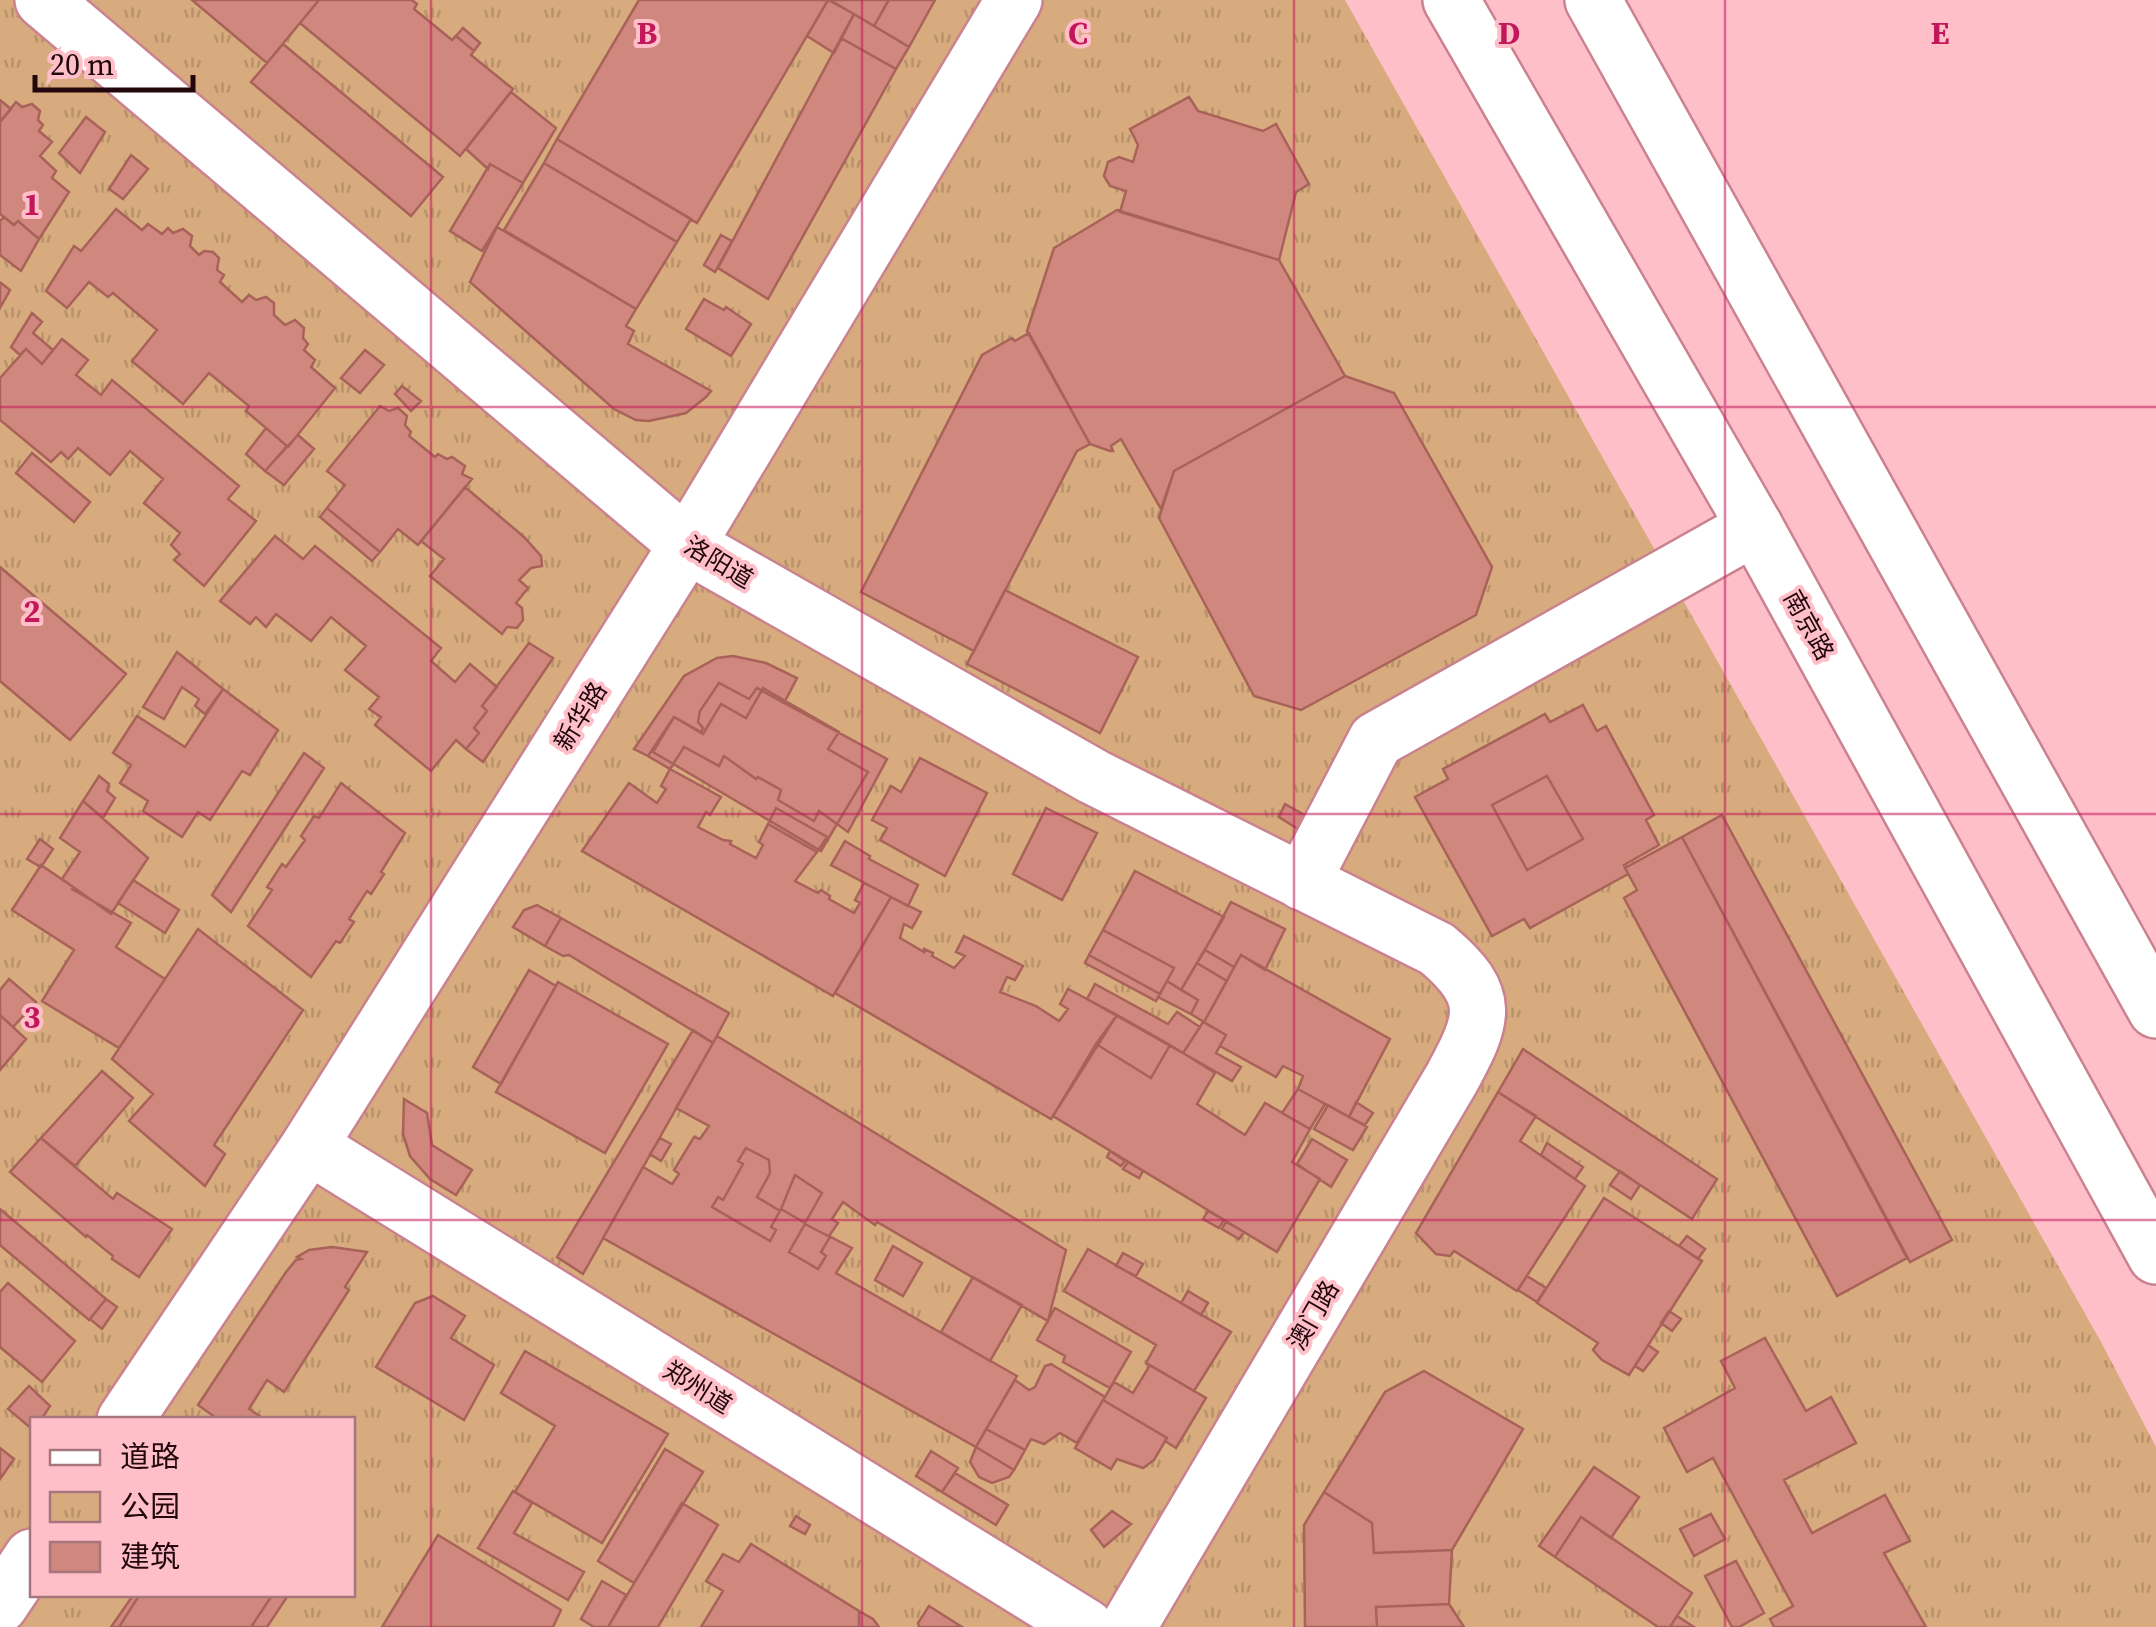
<svg xmlns="http://www.w3.org/2000/svg" width="2156" height="1627" font-family="'Source Serif 4','Noto Sans SC',serif">
  <style>
    .park { fill: url(#park-tufts); fill-rule: evenodd }
    .building { fill: #d0887e; stroke: #a86259; stroke-width: 2.5 }
    .lines { fill: none; stroke-linecap: round; stroke-linejoin: round }
    .minor-casing { stroke: #cb828f; stroke-width: 60 }
    .tertiary-casing { stroke: #cb828f; stroke-width: 60 }
    .primary-casing { stroke: #cb828f; stroke-width: 60 }
    .minor { stroke: #fff; stroke-width: 55 }
    .tertiary { stroke: #fff; stroke-width: 55 }
    .primary { stroke: #fff; stroke-width: 55 }
    .grid { fill: none; stroke: #c2185b; stroke-width: 2.5; stroke-opacity: 0.55 }
    .labels { text-anchor: middle; stroke-width: 8; stroke-linejoin: round; paint-order: stroke }
    .street-label { font-size: 25px; fill: #22070d; stroke: #ffbfc9 }
    .grid-label { font-size: 32px; text-anchor: middle; font-weight: bold; fill: #c2185b; stroke: #ffbfc9; stroke-width: 8; stroke-linejoin: round; paint-order: stroke }
  </style>
  <defs>
    <pattern id="park-tufts" width="24" height="20" patternUnits="userSpaceOnUse" patternTransform="scale(2.5)"><rect width="24" height="20" fill="#d7ab7d"/><path d="M3 7l-1-3M5 7V3M7 7l1-3M15 17l-1-3M17 17v-4M19 17l1-3" fill="none" stroke="#b8926b"/></pattern>
  </defs>
  <rect width="100%" height="100%" fill="#ffbfc9"/>
  <path class="park" d="M0 0H1345L2101 1342 2156 1447V1627H0ZM32 1420H352V1594H32Z"/>
  <path class="building" d="M192 0H319L267 63Z
    M319 0H412L417 4 414 9 452 40 456 36 474 51 471 55 513 89 460 156 300 23Z
    M639 0H828L697 223 557 139Z
    M828 0 854 14 834 53 807 36Z
    M830 0H886L888 1 874 26Z
    M935 0 909 47 874 26 889 0Z
    M854 14 909 47 896 69 841 38Z
    M463 28 480 43 474 51 456 36Z
    M841 38 896 69 768 299 718 268Z
    M283 44 443 177 411 216 251 82Z
    M511 92 556 128 523 183 490 164 488 169 466 149Z
    M1189 97 1198 111 1263 131 1276 124 1309 184 1296 192 1279 260 1120 212 1126 191 1110 186 1104 176 1108 162 1119 157 1133 162 1138 145 1130 129Z
    M0 100 11 109 0 122Z
    M16 102 22 107 32 104 40 111 38 120 43 125 39 131 52 142 40 156 56 171 52 178 69 192 39 239 18 221 14 225 0 214V122Z
    M86 117 105 132 80 173 59 153Z
    M557 139 691 219 677 242 544 163Z
    M131 155 148 169 123 199 109 189Z
    M544 163 677 242 636 309 504 230Z
    M490 164 523 183 482 251 450 231Z
    M116 209 142 230 148 224 162 234 168 228 173 233 183 229 192 236 190 246 199 255 204 251 213 252 219 258 217 270 224 275 220 282 242 302 249 295 256 300 266 297 274 303V315L285 325 295 320 304 328 303 338 308 344 304 350 315 360 311 367 335 388 288 447 246 411 249 406 209 373 183 404 132 361 157 330 113 293 108 297 89 282 67 308 46 291 74 246 81 251Z
    M1117 210 1279 260 1345 376 1174 471 1161 509 1121 439 1111 446 1113 451H1110L1090 444 1027 331 1054 248Z
    M4 217 14 225 18 221 39 239 21 271 0 255V221Z
    M497 227 636 309 626 326 634 331 628 344 711 391 706 397 686 413 649 421 636 420 614 409 470 282Z
    M721 235 732 241 715 272 704 265Z
    M1 283 10 290 0 308V285Z
    M704 299 724 310 726 307 751 324 731 356 686 329Z
    M32 313 42 322 33 333 53 350 42 364 26 349 20 355 11 347Z
    M1029 333 1090 444 1077 451 974 651 861 592 982 355 1012 338 1015 341Z
    M62 339 88 360 76 375 101 395 112 380 239 486 228 499 256 521 204 586 174 560 180 554 171 545 180 533 144 503 163 479 130 451 110 475 78 448 68 459 61 452 51 462 0 420V378L26 349 42 364Z
    M365 350 384 365 360 393 341 378Z
    M1345 376 1394 393 1492 567 1476 615 1301 710 1254 696 1159 518 1174 471Z
    M402 386 421 401 411 411 395 394Z
    M380 406 389 411 398 408 407 416 405 425 411 432 409 436 435 457 438 454 447 459 452 457 465 466 462 474 472 479 418 545 398 529 380 552 327 508 345 485 327 471Z
    M266 428 287 446 265 471 246 454Z
    M298 435 314 449 284 485 265 471Z
    M32 453 90 502 74 522 16 473Z
    M465 487 524 537 541 556 542 566 531 568 519 580 528 588 516 603 522 608 523 620 517 628 507 627 502 634 430 576 444 559 421 541Z
    M327 508 380 552 372 561 320 517Z
    M275 536 303 559 315 546 441 648 431 661 455 682 470 664 497 687 482 706 487 711 474 728 479 733 466 749 456 740 431 771 375 725 381 717 369 709 379 697 345 670 366 646 331 617 311 641 276 614 266 627 256 617 250 624 220 601Z
    M0 567 126 674 70 740 0 681Z
    M1005 590 1138 657 1100 733 967 664Z
    M529 643 553 658 483 762 466 749 479 733 474 728 487 711 482 706Z
    M177 652 223 689 205 714 195 706 199 699 182 687 164 719 143 707Z
    M733 656 766 663 797 678 784 703 757 688 749 699 719 683 700 711 698 722 703 728 701 732 674 717 648 756 634 749 684 676 717 658Z
    M719 683 749 699 757 688 887 759 848 832 819 811 814 821 778 800 781 790 758 777 756 779 724 756 719 766 684 747 670 769 648 756 674 717 701 732 703 728 698 722 700 711Z
    M763 688 839 732 828 749 868 772 821 851 653 752 674 717 703 734 721 704 746 718Z
    M223 689 278 730 250 775 242 771 210 820 198 812 182 837 143 811 148 801 120 783 131 765 113 753 137 716 185 747Z
    M1583 705 1597 731 1606 726 1654 815 1646 820 1659 845 1624 865 1628 874 1530 928 1524 919 1492 936 1415 797 1448 779 1443 769 1545 714 1550 722Z
    M304 753 324 768 231 912 212 895Z
    M920 758 987 793 945 876 880 840 887 828 872 820 891 786 901 792Z
    M670 769 721 797 710 815 706 812 698 827 723 840 731 841 730 844 756 858 763 845 759 842 768 824 817 852 795 881 818 893 821 890 830 896 829 899 854 913 860 903 855 900 864 883 891 897 833 996 582 851 629 783 657 803 666 789 661 786Z
    M99 776 109 784 107 791 115 798 103 818 83 801Z
    M1547 776 1583 839 1527 870 1492 805Z
    M341 783 405 833 381 872 384 874 371 894 367 891 349 919 354 922 340 943 336 941 311 977 248 926 272 890 267 887 282 864 286 867 305 840 301 836 314 816 319 818Z
    M83 801 148 858 111 914 62 879 80 852 60 838Z
    M1285 804 1308 817 1301 831 1279 817Z
    M776 808 827 837 817 852 768 824Z
    M1046 808 1097 833 1062 900 1013 874Z
    M1722 815 1952 1240 1910 1262 1682 837Z
    M1682 837 1907 1258 1837 1296 1624 898 1637 890 1625 868Z
    M40 839 53 849 41 867 27 859Z
    M845 841 870 856 869 859 918 885 908 906 831 865Z
    M41 865 73 887 72 889 131 923 116 947 165 979 119 1048 42 1001 74 950 12 910Z
    M1135 871 1224 917 1181 990 1167 981 1174 968 1103 930Z
    M133 880 179 910 165 933 118 903Z
    M891 897 921 912 912 928 904 924 900 938 924 952V949L933 953 932 956 954 968 965 956 956 952 964 936 1023 966 1015 980 1007 977 1000 992 1036 1006 1059 1021 1068 1009 1060 1004 1068 989 1117 1015 1051 1119 835 993Z
    M1231 902 1285 929 1265 970 1241 955 1234 967 1205 950Z
    M537 905 561 918 545 946 513 927 524 910Z
    M561 918 729 1013 713 1043 569 955 563 956 545 946Z
    M198 929 303 1010 214 1145 225 1154 205 1186 129 1121 153 1094 112 1059Z
    M1103 930 1174 968 1160 994 1089 955Z
    M1205 950 1234 967 1227 981 1197 963Z
    M1089 955 1160 994 1156 1001 1085 963Z
    M1241 955 1390 1039 1349 1117 1298 1089 1303 1076 1283 1066 1276 1077 1220 1046 1226 1035 1204 1022Z
    M1197 963 1227 981 1204 1022 1191 1014 1198 1000 1181 990Z
    M529 970 556 986 501 1084 473 1067Z
    M9 979 36 1002 13 1027 0 1015V990Z
    M1167 981 1198 1000 1191 1014 1158 997Z
    M558 982 668 1044 605 1153 496 1092Z
    M1095 984 1168 1024 1177 1012 1200 1027 1183 1053 1087 999Z
    M0 1015 26 1039 0 1070Z
    M1117 1015 1170 1045 1151 1078 1096 1044Z
    M1203 1022 1226 1035 1216 1053 1241 1067 1232 1081 1183 1053Z
    M693 1030 713 1043 583 1274 557 1257Z
    M717 1036 1066 1250 1048 1321 877 1222 875 1225 843 1202 832 1219 838 1223 829 1236 852 1248 836 1273 1017 1376 976 1447 603 1238 643 1167 672 1184 679 1174 674 1170 694 1137 700 1139 709 1126 676 1108Z
    M1096 1044 1151 1078 1170 1045 1183 1053 1215 1073 1197 1104 1245 1135 1265 1103 1310 1129 1292 1162 1320 1179 1277 1252 1053 1116Z
    M1523 1049 1717 1179 1692 1219 1498 1092Z
    M102 1071 133 1098 75 1166 41 1138Z
    M1298 1089 1325 1104 1310 1129 1282 1113Z
    M1498 1092 1536 1116 1520 1141 1585 1186 1517 1291 1454 1251 1450 1256 1436 1254 1416 1233Z
    M404 1099 427 1113 432 1145 472 1170 456 1195 430 1179 410 1156 403 1134Z
    M1356 1102 1373 1113 1365 1125 1349 1117Z
    M1328 1105 1367 1127 1353 1150 1314 1129Z
    M41 1138 113 1199 117 1193 172 1229 139 1277 112 1259 113 1256 87 1235 86 1237 10 1172Z
    M660 1138 671 1144 661 1161 650 1154Z
    M1312 1139 1347 1160 1331 1187 1297 1164Z
    M1547 1143 1583 1167 1575 1179 1541 1155Z
    M746 1148 769 1160 770 1173 757 1197 780 1211 771 1227 776 1230 770 1241 712 1207 718 1197 723 1200 743 1164 738 1161Z
    M1110 1151 1125 1161 1121 1166 1107 1157Z
    M1128 1162 1143 1171 1139 1178 1123 1169Z
    M1620 1171 1640 1185 1631 1199 1610 1185Z
    M795 1175 822 1193 805 1223 781 1209Z
    M1604 1198 1702 1261 1629 1375 1602 1360 1593 1350 1598 1343 1537 1303Z
    M0 1209 106 1299 89 1320 0 1245Z
    M1208 1211 1224 1220 1219 1228 1203 1219Z
    M1226 1222 1244 1232 1239 1239 1222 1229Z
    M805 1224 830 1237 821 1252 826 1256 818 1269 789 1252Z
    M1687 1236 1705 1249 1698 1259 1679 1246Z
    M893 1246 922 1263 903 1296 875 1280Z
    M332 1247 367 1252 345 1287 349 1290 284 1392 267 1380 249 1409 261 1417 260 1420H219L198 1405 286 1272 296 1260 301 1259 297 1257 309 1250Z
    M1088 1249 1231 1332 1194 1391 1146 1363 1156 1345 1064 1291Z
    M1123 1253 1143 1264 1136 1276 1116 1266Z
    M1527 1276 1546 1288 1537 1302 1518 1290Z
    M973 1277 1022 1305 990 1361 941 1332Z
    M8 1283 75 1341 42 1382 0 1347V1292Z
    M1188 1291 1208 1303 1201 1315 1181 1303Z
    M433 1296 465 1316 451 1338 494 1365 464 1420 376 1367 415 1303Z
    M106 1299 117 1307 102 1329 90 1319Z
    M1055 1308 1131 1352 1110 1388 1063 1362 1065 1356 1037 1340Z
    M1669 1311 1681 1319 1672 1331 1661 1323Z
    M1765 1338 1806 1411 1831 1397 1856 1443 1784 1480 1812 1533 1885 1495 1910 1541 1884 1553 1926 1627H1774L1770 1619 1793 1606 1713 1458 1687 1472 1664 1428 1735 1388 1721 1361Z
    M1648 1345 1658 1352 1643 1371 1635 1366Z
    M525 1351 668 1434 602 1543 515 1492 555 1426 501 1393Z
    M1051 1364 1105 1397 1077 1443 1060 1433 1044 1444 1031 1439 1025 1450 986 1429 1015 1380 1029 1390 1035 1387 1045 1366Z
    M1150 1365 1206 1398 1176 1448 1165 1441 1167 1438 1103 1400 1114 1382 1133 1393Z
    M1424 1371 1523 1429 1452 1550 1374 1553 1372 1523 1324 1492 1385 1392Z
    M29 1386 50 1406 41 1420H32V1429L8 1409Z
    M1103 1400 1167 1438 1154 1460 1143 1468 1117 1459 1111 1469 1075 1448Z
    M986 1429 1025 1450 1014 1470 976 1447Z
    M976 1447 1014 1470 1009 1477 992 1483 979 1477 970 1462Z
    M0 1448 14 1459 0 1479Z
    M665 1449 703 1472 634 1583 598 1561Z
    M931 1451 958 1468 942 1492 916 1476Z
    M1594 1467 1639 1497 1611 1538 1581 1517 1555 1557 1539 1546Z
    M955 1473 1008 1505 996 1525 942 1492Z
    M513 1491 532 1503 514 1533 584 1572 568 1600 478 1548Z
    M1324 1492 1372 1523 1374 1553 1452 1550 1449 1604 1376 1607 1377 1627H1305L1304 1525Z
    M682 1503 718 1525 658 1627H608Z
    M1112 1511 1131 1524 1104 1547 1091 1530Z
    M1711 1514 1725 1539 1694 1556 1680 1529Z
    M796 1516 810 1525 805 1534 790 1526Z
    M1581 1517 1692 1593 1670 1627H1658L1555 1557Z
    M438 1535 561 1610 553 1627H382Z
    M751 1544 859 1611V1627H701L723 1591 706 1581 723 1554 739 1562Z
    M1736 1561 1764 1613 1739 1627H1732L1705 1576Z
    M602 1581 626 1595 608 1627H594L581 1619Z
    M134 1594H273L251 1627H111Z
    M140 1594H289L267 1627H119Z
    M1449 1604 1464 1627H1377L1376 1607Z
    M929 1606 962 1627H919L918 1623Z
    M859 1611 873 1619 879 1627H859Z
    M1677 1616 1694 1627H1670Z"/>
  <g class="lines">
    <g class="minor-casing">
      <path id="minor" d="M687 545 1094 777 1437 949C1493 996 1484 1019 1452 1078L1128 1627
        M1302 882 1376 740 1755 527
        M309 1146 1086 1627"/>
    </g>
    <g class="tertiary-casing">
      <path id="tertiary" d="M43 0 687 545
        M125 1420 309 1146 687 545 1014 0
        M0 1605 32 1557"/>
    </g>
    <g class="primary-casing">
      <path id="primary" d="M1451 0 1755 527 2156 1256
        M1593 0 2156 1010"/>
    </g>
    <use href="#minor" class="minor"/>
    <use href="#tertiary" class="tertiary"/>
    <use href="#primary" class="primary"/>
  </g>
  <path class="grid" d="M431 0V1627M862 0V1627M1294 0V1627M1725 0V1627M0 407H2156M0 814H2156M0 1220H2156"/>
  <g class="labels">
    <g class="street-label">
      <text transform="translate(719 562) rotate(31)" y="9">洛阳道</text>
      <text transform="translate(1809 625) rotate(61)" y="9">南京路</text>
      <text transform="translate(580 716) rotate(-58)" y="9">新华路</text>
      <text transform="translate(1313 1315) rotate(-60)" y="9">澳门路</text>
      <text transform="translate(698 1387) rotate(32)" y="9">郑州道</text>
    </g>
  </g>
  <g class="grid-label">
    <text x="647" y="44">B</text>
    <text x="1078" y="44">C</text>
    <text x="1509" y="44">D</text>
    <text x="1940" y="44">E</text>
    <text x="32" y="215">1</text>
    <text x="32" y="622">2</text>
    <text x="32" y="1028">3</text>
  </g>
  <rect x="30" y="1417" width="325" height="180" fill="#ffbfc9" stroke="#a7757e" stroke-width="2.5"/>
  <rect x="50" y="1450" width="50" height="15" fill="#ffffff" stroke="#a7757e" stroke-width="2.5"/>
  <text x="120" y="1467" font-size="30" fill="#22070d">道路</text>
  <rect x="50" y="1492" width="50" height="30" fill="url(#park-tufts)" stroke="#a7757e" stroke-width="2.5"/>
  <text x="120" y="1517" font-size="30" fill="#22070d">公园</text>
  <rect x="50" y="1542" width="50" height="30" fill="#d0887e" stroke="#a7757e" stroke-width="2.5"/>
  <text x="120" y="1567" font-size="30" fill="#22070d">建筑</text>
  <path d="M35 75v15h158v-15" fill="none" stroke="#22070d" stroke-width="5"/>
  <text x="50" y="75" font-size="30" fill="#22070d" stroke="#ffbfc9" stroke-width="8" paint-order="stroke">20 m</text>
</svg>
